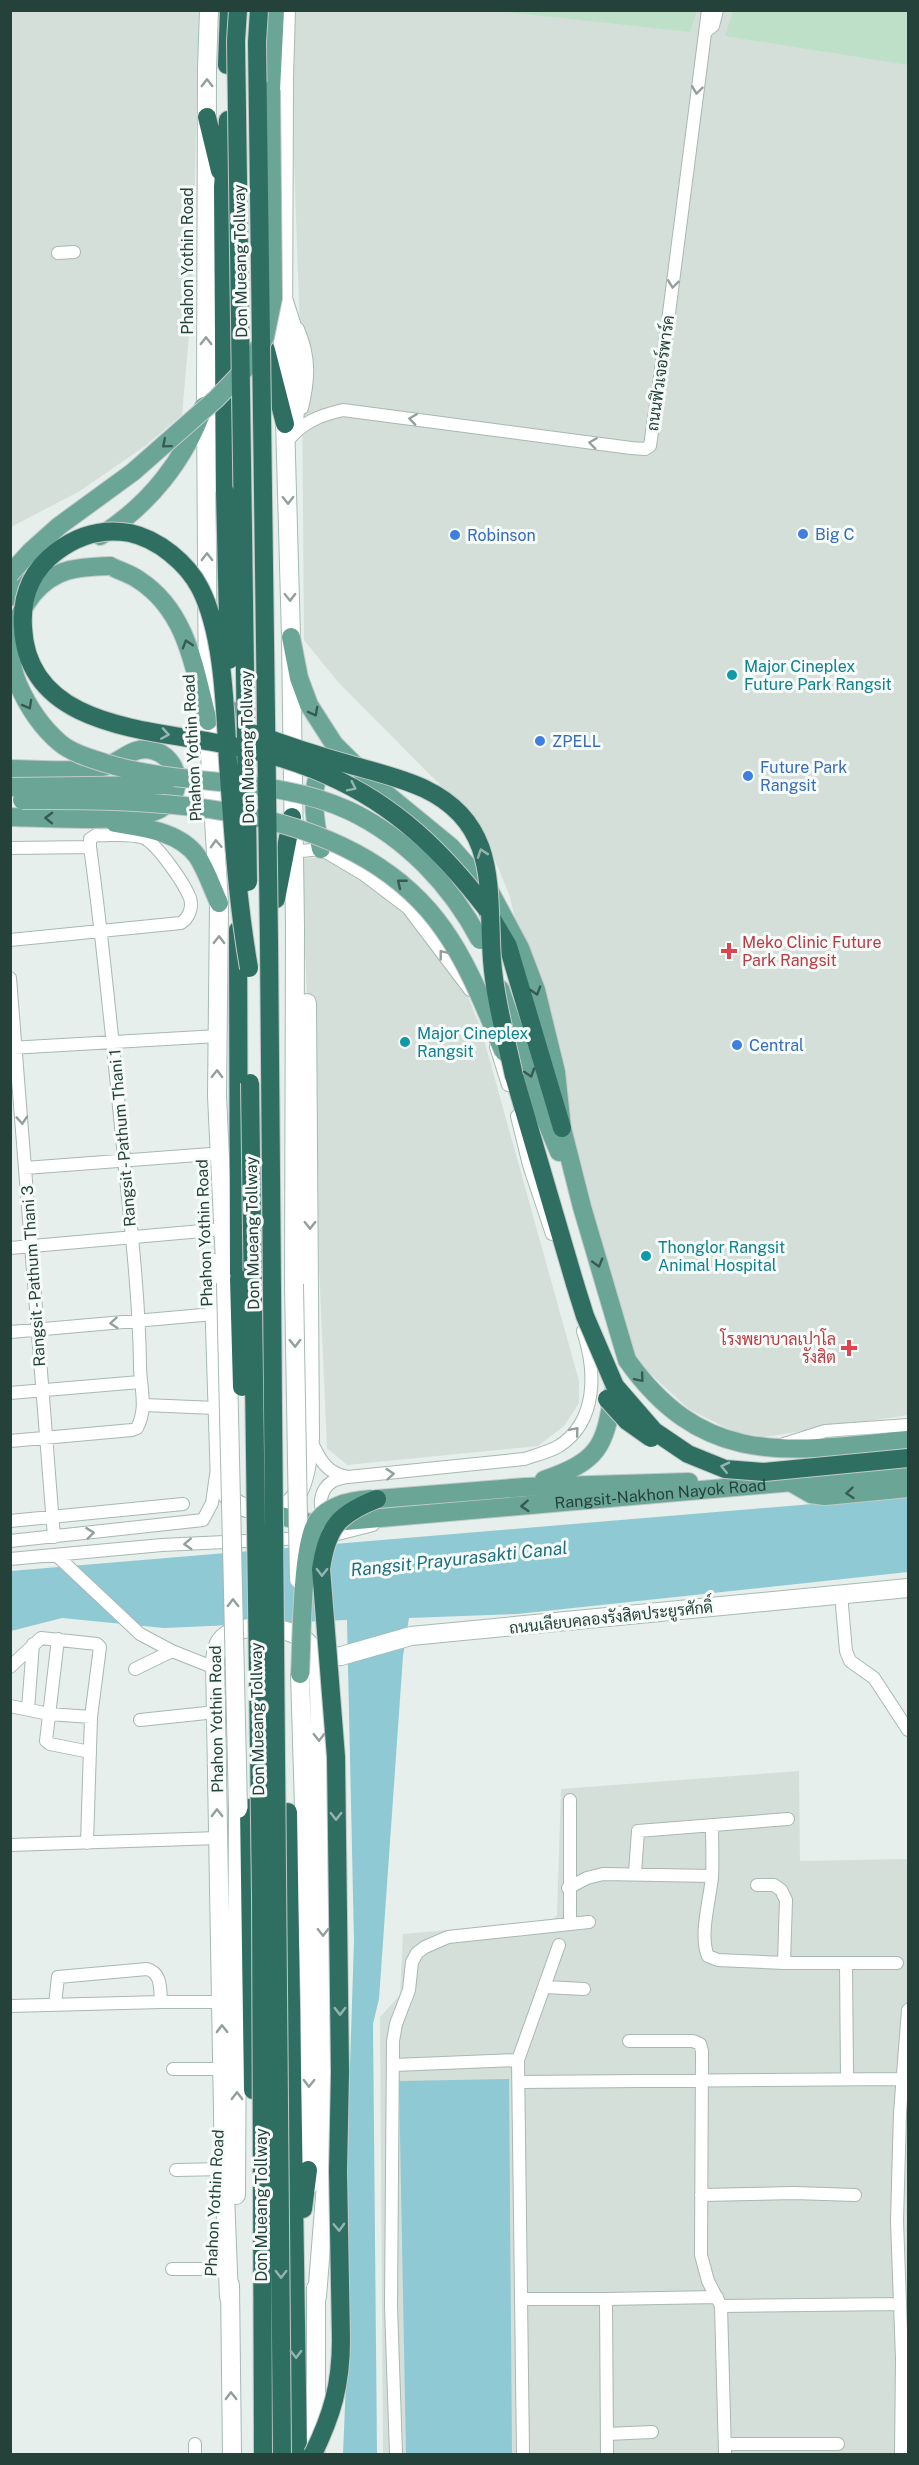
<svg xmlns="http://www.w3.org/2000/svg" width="919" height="2465" font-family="'Public Sans',Sarabun,sans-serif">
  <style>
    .built { fill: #d4dfda }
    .green { fill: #bfe0c8 }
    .water { fill: #8ec9d4 }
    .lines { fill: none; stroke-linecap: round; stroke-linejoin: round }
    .street-casing { stroke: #a8b8b2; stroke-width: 14 }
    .secondary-casing { stroke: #a4bbb3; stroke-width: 20 }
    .primary-casing { stroke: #c2cac8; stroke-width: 20 }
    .highway-casing { stroke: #c2cac8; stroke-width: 20 }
    .street { stroke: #fff; stroke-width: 12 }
    .secondary { stroke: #fff; stroke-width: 18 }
    .primary { stroke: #6aa596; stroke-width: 18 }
    .highway { stroke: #2f6f62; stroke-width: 18 }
    .secondary-bridge-casing { stroke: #a4bbb3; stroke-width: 20; stroke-linecap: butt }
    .primary-bridge-casing { stroke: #c2cac8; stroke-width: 20; stroke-linecap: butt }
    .highway-bridge-casing { stroke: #c2cac8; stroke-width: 20; stroke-linecap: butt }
    .secondary-bridge { stroke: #fff; stroke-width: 18 }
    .primary-bridge { stroke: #6aa596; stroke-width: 18 }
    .highway-bridge { stroke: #2f6f62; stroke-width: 18 }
    .oneway { stroke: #92a09c }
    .oneway2 { stroke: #365b51 }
    .oneway3 { stroke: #93b5ae }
    .shop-dot { fill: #3f7fe0; stroke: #f7fbf9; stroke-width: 2 }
    .culture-dot { fill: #0f9aa8; stroke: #f7fbf9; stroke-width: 2 }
    .health-dot { fill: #e0444e; stroke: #f7fbf9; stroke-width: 2 }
    .labels { text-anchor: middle; stroke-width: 6; stroke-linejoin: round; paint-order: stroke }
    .street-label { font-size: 16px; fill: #24423a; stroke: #f7fbf9 }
    .shop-label { font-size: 16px; fill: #366cbe; stroke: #f7fbf9; text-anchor: start }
    .culture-label { font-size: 16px; fill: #0d838f; stroke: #f7fbf9; text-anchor: start }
    .health-label { font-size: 16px; fill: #be3a42; stroke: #f7fbf9; text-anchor: start }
    .water-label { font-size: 18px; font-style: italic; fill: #1c6f80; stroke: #f7fbf9 }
  </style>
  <rect width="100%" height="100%" fill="#e6efeb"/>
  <path class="built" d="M11 11H199L192 300 182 415 145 446 80 491 11 527Z
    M294 11H908V1415L764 1437 732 1431 689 1409 633 1358 618 1323 509 894 481 826 338 682 304 640 302 391 293 132Z
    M328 857 408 913 463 985 481 1029 579 1381V1403L564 1426 538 1446 347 1465 327 1448 301 859Z
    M799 1771 800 1861 908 1859V2454H383L380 2017 400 1995 403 1934 551 1921 557 1915 561 1789Z"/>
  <path class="green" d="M497 11 697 10V11L690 32Z
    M733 11H908V65L725 36Z"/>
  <path class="water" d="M908 1496V1572L517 1614 409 1618 403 1656 379 1999 373 2024 377 2454H343L347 2358 346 2191 354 1941 347 1620 164 1628 62 1618 11 1631V1571Z
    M509 2079 512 2454H406L399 2081Z"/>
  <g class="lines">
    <g class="street-casing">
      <path id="street" d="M705 32 713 26 717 10
        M58 253 74 252
        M287 301 296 329 298 411 296 430
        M298 329C310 357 309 379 302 408
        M286 443C302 422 318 416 343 410L631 448 645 449 650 446 668 321 708 10
        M10 848 90 847V839L96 835C110 836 131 833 144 838 158 845 184 883 190 898 193 907 189 918 181 923L10 940
        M292 852 321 849 363 874 408 908 470 990
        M10 978 54 1537
        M496 1047 508 1085
        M10 1048 218 1036
        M517 1116 529 1165 552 1234
        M25 1168 211 1154
        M10 1248 213 1230
        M10 1332 214 1314
        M10 1393 140 1382
        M144 1405 216 1408
        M310 1439C320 1459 325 1473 348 1477L524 1459C536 1455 549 1452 559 1446 598 1421 596 1370 583 1331
        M10 1441 132 1430 137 1428C148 1408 140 1387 140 1365 139 1292 130 1220 123 1147 113 1047 104 947 90 847
        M784 1444 825 1431 908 1425
        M330 1518C315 1510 320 1489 333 1481 337 1479 343 1478 347 1477
        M10 1521 183 1504
        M326 1537 373 1525
        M10 1541 203 1520 212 1503 216 1475
        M56 1555 140 1634 172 1651 215 1668
        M10 1559 162 1545 305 1538
        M841 1594 846 1651 850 1661 874 1678 908 1730
        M58 1639 46 1741 50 1744 90 1752
        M10 1667 41 1638 97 1644 100 1647 91 1717 87 1843
        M135 1669 172 1651
        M10 1706 49 1714 91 1717
        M28 1709 33 1644
        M140 1720 216 1712
        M712 1825C712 1843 713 1860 712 1877 710 1899 699 1936 708 1956L718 1960 784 1963H897
        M10 1845 218 1838
        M635 1873 638 1831 788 1819
        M757 1885H774L781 1890 786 1900 784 1963
        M568 1888 587 1878 603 1874 712 1876
        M570 1924V1800
        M846 1963 847 2078
        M545 1987 584 1989
        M55 2004 58 1977 147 1969C162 1973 160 1989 161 2002
        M10 2006 161 2002H222
        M629 2041H693L700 2044 702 2051 701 2255 708 2281 721 2306 725 2454
        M394 2065 518 2060
        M173 2069H223
        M519 2082 903 2079
        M176 2170 224 2169
        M701 2195 794 2193 855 2195
        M172 2269H228
        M522 2299H606L607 2454
        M606 2299 717 2297
        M721 2306 899 2304
        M607 2434 652 2432
        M195 2444V2454
        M725 2444H838
        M396 2454 391 2306 393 2041 396 2024 409 1990 412 1962 417 1953 425 1947 448 1937 589 1922
        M523 2454 518 2060 559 1945
        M901 2454 902 2359 897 2221 900 2113 908 2010"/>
    </g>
    <g class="secondary-casing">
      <path id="secondary" d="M209 10 207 69 206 400 208 721 219 903 217 1096 226 1283
        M286 10 284 77 283 348 291 637 295 927 294 1284
        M213 1263 220 1484C228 1499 237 1507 255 1510 303 1519 306 1473 310 1438L307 1003
        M316 1659 341 1656 411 1636 908 1588
        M300 1674 310 2006 309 2185
        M236 2195 238 1809
        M230 2285 232 2454
        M229 2297 224 2169 215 1660C216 1652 217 1644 223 1638 242 1621 299 1625 312 1648 319 1660 318 1676 319 1689L327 2171 317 2297
        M316 2449V2288"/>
    </g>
    <g class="primary-casing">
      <g id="primary">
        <path d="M271 90 275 10"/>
        <path d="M100 536C149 505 185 460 204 406"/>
        <path d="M110 566C120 571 131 574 139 580 188 612 194 669 208 721"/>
        <path d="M10 597 29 575 38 568"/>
        <path d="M291 637 299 678 309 705 334 744 373 783 451 847 489 890 520 948 536 990 556 1072 562 1128 582 1207 627 1360C705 1470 791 1451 908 1440"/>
        <path d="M10 769C40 769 73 773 102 767 120 764 132 745 152 750 180 757 186 794 160 809 132 824 45 818 10 817"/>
        <path d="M115 823C143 828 179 831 197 856 206 869 212 888 219 903"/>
        <path d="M321 849C316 828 304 773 332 762"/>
        <path d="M500 989 542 1111 559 1152"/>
        <path d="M544 1480C598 1461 605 1448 613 1393"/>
        <path d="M792 1483 811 1494 825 1496 908 1488"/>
        <path d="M377 1499 525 1487 689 1482"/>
        <path id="s1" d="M264 1512 310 1523 346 1521 908 1472"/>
      </g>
    </g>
    <g class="highway-casing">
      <path id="highway" d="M227 65 229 10
        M207 117 220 171
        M266 350 285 424
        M225 492 223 187 228 120
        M237 711V785
        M276 899 292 817
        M488 912 508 946 562 1128
        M238 930 239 1279
        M514 1076 575 1284
        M249 1808 253 2090
        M288 1812 298 2454
        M303 2209 308 2170"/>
    </g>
    <use href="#street" class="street"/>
    <use href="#secondary" class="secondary"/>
    <use href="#primary" class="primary"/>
    <use href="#highway" class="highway"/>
    <g class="secondary-bridge-casing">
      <path id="secondary-bridge" d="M226 1283 238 1809
        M294 1284 299 1579"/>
    </g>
    <g class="primary-bridge-casing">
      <path id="primary-bridge" d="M110 566C77 567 55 568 33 594 13 619 5 655 18 684 28 707 40 726 60 743 72 753 90 758 105 763 185 788 273 775 350 811 406 838 451 885 480 940
        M10 574 30 552 59 526 133 472 216 399 246 368 265 337 273 298 271 90
        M10 787 165 785
        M22 800C162 799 355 802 444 930 470 967 486 1011 504 1052
        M300 1674C302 1642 301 1542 318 1520 331 1504 354 1500 372 1499"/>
    </g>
    <g class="highway-bridge-casing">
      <path id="highway-bridge" d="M238 10 236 41 248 882
        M259 10 257 42 269 942 282 2454
        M225 492 229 660
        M256 734C287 746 319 756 351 765 376 772 402 778 425 789 500 825 487 891 492 960 495 999 506 1038 514 1076
        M249 968C237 900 233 831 228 762 225 710 224 635 200 588 187 563 158 539 130 533 102 528 78 535 56 552 31 571 21 596 23 627 27 724 140 729 212 742 253 749 292 759 329 776 395 805 443 852 486 908
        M250 1083 261 1896 263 2454
        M239 1279 242 1387
        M575 1284 585 1316 615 1386 654 1431 688 1454 725 1469 764 1472 908 1458
        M607 1399 627 1421 651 1438
        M313 2454C332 2415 341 2385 341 2340L338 2171 340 2072 336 1757 321 1569C327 1528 338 1514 377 1499"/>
    </g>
    <use href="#secondary-bridge" class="secondary-bridge"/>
    <use href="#primary-bridge" class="primary-bridge"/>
    <use href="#highway-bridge" class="highway-bridge"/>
  </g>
  <defs><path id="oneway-chevron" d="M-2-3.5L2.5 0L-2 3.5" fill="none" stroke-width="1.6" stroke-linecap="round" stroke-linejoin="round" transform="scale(1.5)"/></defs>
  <g class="oneway">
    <use href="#oneway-chevron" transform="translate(207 83) rotate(-90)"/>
    <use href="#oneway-chevron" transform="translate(697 90) rotate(97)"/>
    <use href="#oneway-chevron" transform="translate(673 284) rotate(97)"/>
    <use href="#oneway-chevron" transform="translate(206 341) rotate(-90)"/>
    <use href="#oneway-chevron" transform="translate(413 419) rotate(-172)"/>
    <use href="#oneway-chevron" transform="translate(593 443) rotate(-172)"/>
    <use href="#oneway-chevron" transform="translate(288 500) rotate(89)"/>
    <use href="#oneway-chevron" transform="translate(207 557) rotate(-90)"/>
    <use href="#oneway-chevron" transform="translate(290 597) rotate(89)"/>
    <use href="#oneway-chevron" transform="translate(216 844) rotate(-93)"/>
    <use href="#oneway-chevron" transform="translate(219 940) rotate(-89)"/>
    <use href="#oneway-chevron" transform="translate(443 954) rotate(-128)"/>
    <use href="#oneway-chevron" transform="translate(217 1074) rotate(-89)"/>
    <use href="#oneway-chevron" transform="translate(22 1120) rotate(86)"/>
    <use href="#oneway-chevron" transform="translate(310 1225) rotate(89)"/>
    <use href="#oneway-chevron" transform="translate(114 1323) rotate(175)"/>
    <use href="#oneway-chevron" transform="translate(295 1343) rotate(89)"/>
    <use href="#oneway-chevron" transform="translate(575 1431) rotate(-50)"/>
    <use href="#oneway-chevron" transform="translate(390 1474) rotate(-4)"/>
    <use href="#oneway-chevron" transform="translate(90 1533) rotate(-7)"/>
    <use href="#oneway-chevron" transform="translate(188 1544) rotate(177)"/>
    <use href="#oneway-chevron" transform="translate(233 1603) rotate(-91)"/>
    <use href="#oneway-chevron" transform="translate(319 1737) rotate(89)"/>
    <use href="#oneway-chevron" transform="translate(217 1813) rotate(-91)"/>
    <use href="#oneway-chevron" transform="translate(323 1932) rotate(89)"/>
    <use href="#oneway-chevron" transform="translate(222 2029) rotate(-91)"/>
    <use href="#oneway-chevron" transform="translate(309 2083) rotate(91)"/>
    <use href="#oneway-chevron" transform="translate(237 2096) rotate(-90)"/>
    <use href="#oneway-chevron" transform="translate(231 2396) rotate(-91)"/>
  </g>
  <g class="oneway2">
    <use href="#oneway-chevron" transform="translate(166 444) rotate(140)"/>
    <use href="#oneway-chevron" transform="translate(187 644) rotate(-107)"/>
    <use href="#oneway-chevron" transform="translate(28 705) rotate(61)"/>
    <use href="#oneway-chevron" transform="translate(314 712) rotate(62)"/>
    <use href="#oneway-chevron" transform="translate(49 818) rotate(-179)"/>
    <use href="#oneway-chevron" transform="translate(401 883) rotate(-141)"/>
    <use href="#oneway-chevron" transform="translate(536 991) rotate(73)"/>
    <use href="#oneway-chevron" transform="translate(530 1073) rotate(72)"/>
    <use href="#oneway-chevron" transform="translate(598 1263) rotate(74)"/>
    <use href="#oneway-chevron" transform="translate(640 1378) rotate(50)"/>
    <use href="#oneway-chevron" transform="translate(850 1493) rotate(175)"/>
    <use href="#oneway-chevron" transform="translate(525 1506) rotate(176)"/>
  </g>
  <g class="oneway3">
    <use href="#oneway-chevron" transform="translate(165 734) rotate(9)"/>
    <use href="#oneway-chevron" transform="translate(352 787) rotate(26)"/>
    <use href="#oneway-chevron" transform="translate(482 853) rotate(-109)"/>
    <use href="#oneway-chevron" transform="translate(725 1467) rotate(-167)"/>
    <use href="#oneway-chevron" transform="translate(322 1572) rotate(91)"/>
    <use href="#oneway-chevron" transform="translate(336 1816) rotate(90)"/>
    <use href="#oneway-chevron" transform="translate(340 2011) rotate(90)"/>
    <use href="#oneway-chevron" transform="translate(339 2227) rotate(88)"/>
    <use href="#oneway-chevron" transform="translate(281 2274) rotate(90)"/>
    <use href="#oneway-chevron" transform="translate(296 2354) rotate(89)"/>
  </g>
  <g class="shop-dot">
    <circle cx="803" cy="534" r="6"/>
    <circle cx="455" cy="535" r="6"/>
    <circle cx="540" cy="741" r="6"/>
    <circle cx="748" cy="776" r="6"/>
    <circle cx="737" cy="1045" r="6"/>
  </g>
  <g class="culture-dot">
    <circle cx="732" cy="675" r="6"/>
    <circle cx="405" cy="1042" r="6"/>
    <circle cx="646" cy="1256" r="6"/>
  </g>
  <g class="health-dot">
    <path d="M726 942h6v6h6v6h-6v6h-6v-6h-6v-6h6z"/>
    <path d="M846 1339h6v6h6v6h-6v6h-6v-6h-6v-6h6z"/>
  </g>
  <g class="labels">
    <g class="street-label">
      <text transform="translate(187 261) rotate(-90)" y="6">Phahon Yothin Road</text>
      <text transform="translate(240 261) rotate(-91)" y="6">Don Mueang Tollway</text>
      <text transform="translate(660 373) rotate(-82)" y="6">ถนนฟิวเจอร์พาร์ค</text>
      <text transform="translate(247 747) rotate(-91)" y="6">Don Mueang Tollway</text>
      <text transform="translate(192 748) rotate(-93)" y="6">Phahon Yothin Road</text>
      <text transform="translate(122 1138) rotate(-95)" y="6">Rangsit - Pathum Thani 1</text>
      <text transform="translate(204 1233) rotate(-92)" y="6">Phahon Yothin Road</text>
      <text transform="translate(252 1233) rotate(-91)" y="6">Don Mueang Tollway</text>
      <text transform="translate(33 1276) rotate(-94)" y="6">Rangsit - Pathum Thani 3</text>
      <text dy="6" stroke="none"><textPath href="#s1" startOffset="399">Rangsit-Nakhon Nayok Road</textPath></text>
      <text transform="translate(611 1617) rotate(-6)" y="6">ถนนเลียบคลองรังสิตประยูรศักดิ์</text>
      <text transform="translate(216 1719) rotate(-91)" y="6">Phahon Yothin Road</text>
      <text transform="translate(257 1719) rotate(-91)" y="6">Don Mueang Tollway</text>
      <text transform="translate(214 2203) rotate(-87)" y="6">Phahon Yothin Road</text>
      <text transform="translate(261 2205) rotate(-90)" y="6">Don Mueang Tollway</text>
    </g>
    <g class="shop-label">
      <text x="815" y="540">Big C</text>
      <text x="467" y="541">Robinson</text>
      <text x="552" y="747">ZPELL</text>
      <text x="760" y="773">Future Park<tspan x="760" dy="18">Rangsit</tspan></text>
      <text x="749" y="1051">Central</text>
    </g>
    <g class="culture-label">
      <text x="744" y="672">Major Cineplex<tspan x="744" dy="18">Future Park Rangsit</tspan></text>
      <text x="417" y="1039">Major Cineplex<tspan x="417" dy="18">Rangsit</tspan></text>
      <text x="658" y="1253">Thonglor Rangsit<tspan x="658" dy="18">Animal Hospital</tspan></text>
    </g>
    <g class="health-label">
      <text x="742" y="948">Meko Clinic Future<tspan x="742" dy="18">Park Rangsit</tspan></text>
      <text x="836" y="1345" text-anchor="end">โรงพยาบาลเปาโล<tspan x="836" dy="18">รังสิต</tspan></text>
    </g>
    <g class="water-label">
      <text transform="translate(459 1559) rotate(-6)" y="6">Rangsit Prayurasakti Canal</text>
    </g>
  </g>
  <rect width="919" height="2465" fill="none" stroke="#24423a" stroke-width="24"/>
</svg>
